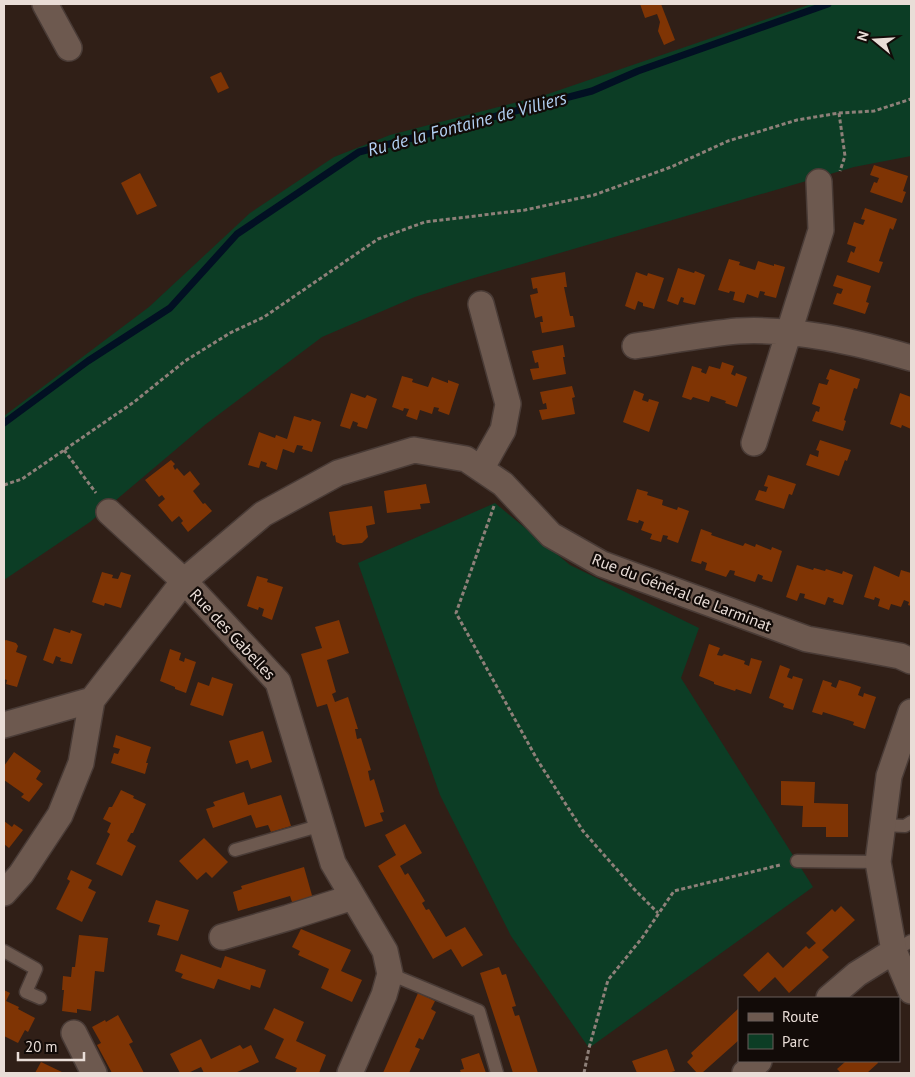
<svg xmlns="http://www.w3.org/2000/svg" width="915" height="1077" font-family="'PT Sans',sans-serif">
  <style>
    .green { fill: #0c3d25 }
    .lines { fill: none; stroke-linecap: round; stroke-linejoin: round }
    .stream { stroke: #021023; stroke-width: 7 }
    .building { fill: #7f3404 }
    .service-casing { stroke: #493b36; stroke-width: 15 }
    .minor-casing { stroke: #493b36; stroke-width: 28 }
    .path { stroke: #8e8079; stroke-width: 3; stroke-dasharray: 4 2.5; stroke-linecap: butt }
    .service { stroke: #6d594f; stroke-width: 12 }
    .minor { stroke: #6d594f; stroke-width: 25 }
    .labels { text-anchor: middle; stroke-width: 4.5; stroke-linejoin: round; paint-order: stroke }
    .street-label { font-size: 16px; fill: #e9ddd7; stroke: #120b08 }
    .water-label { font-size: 18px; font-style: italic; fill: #b2d0f3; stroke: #120b08 }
  </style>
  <rect width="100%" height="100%" fill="#301f17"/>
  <path class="green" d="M811 4H911V156L854 167 464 281 415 297 322 337 206 424 90 522 4 580V416L149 307 250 213 334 157 390 135 545 95Z
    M495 503 570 565 699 628 681 678 813 887 589 1048 511 936 440 795 358 563Z"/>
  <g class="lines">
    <path class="stream" d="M4 423 88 361 170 308 237 234 359 152 592 91 638 71 828 4"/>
  </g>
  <path class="building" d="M640 4H661L675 40 664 45 658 31 660 22 657 14 645 18Z
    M221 72 229 88 218 93 210 77Z
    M874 165 908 176 903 191 906 192 902 203 870 192 874 182 877 183 879 178 870 175Z
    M140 173 157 206 137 215 121 183Z
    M865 208 897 219 893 230 890 228 879 261 883 262 879 273 847 262 851 251 854 253 856 247 847 244 854 222 863 225 865 220 861 219Z
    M729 259 740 262 739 265 755 270 758 261 774 266V264L785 267 776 298 764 295 765 292 760 291 758 298 747 294 744 303 733 300 735 292 730 291 729 293 718 290Z
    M678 268 694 273 695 271 705 275 695 305 683 302 684 298 681 297 678 305 667 301Z
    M565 272 567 287H564L570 316H573L575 327 542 333 540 322H543L542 316 535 318 530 295 538 293 537 288 533 289 531 278Z
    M636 272 647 276 648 273 664 278 654 309 643 306V303L638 301 635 310 625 306Z
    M837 275 871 286 866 302 869 303 865 314 833 304 837 293 841 294 843 289 833 286Z
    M563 345 565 357H563L566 374 533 380 530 369 539 368 538 362 535 363 532 351Z
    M722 362 734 366 731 374 735 376 736 373 747 377 737 407 725 403 726 401 711 396 709 402 693 397 691 400 682 397 692 366 702 369 701 372 706 374 709 366 720 369Z
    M830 369 860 379 857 389 854 388 844 420 846 421 843 431 812 421 816 411 819 412 820 407 812 404 819 383 827 385 829 380 826 379Z
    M402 376 413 379 412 382 428 387 432 377 448 383V380L459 384 449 415 438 411 439 408 434 407 432 414 420 410 417 420 406 416 409 409 404 408 403 411 392 407Z
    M572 386 575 397 572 398 575 414 542 420 539 410 547 409 546 403 543 404 540 392Z
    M634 390 644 394 642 400 648 402 649 399 659 402 649 432 623 422Z
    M351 393 365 398 367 395 377 399 367 429 357 426 358 423 353 421 350 429 340 426Z
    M900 393 911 397V429L902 425 901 428 890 424Z
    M294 416 311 421 312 419 321 422 312 452 302 449 303 446 297 445 294 453 283 449 277 470 266 466 267 463 261 461 259 468 248 465 259 432 275 438 276 435 287 439Z
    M820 440 851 450 847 461 845 460 839 476 806 465 810 454 818 457 819 451 816 450Z
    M171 460 175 464 173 466 175 470 177 468 184 476 190 471 200 484 193 491 203 504 205 503 212 511 188 532 181 523 183 521 179 516 172 522 158 505 165 499 162 495 159 497 145 480Z
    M768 475 796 484 792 495 789 494 784 509 755 500 759 490 766 492 768 487 764 486Z
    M426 484 430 503 420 504 421 509 387 513 384 491Z
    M637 489 648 492 647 495 663 500 662 505 677 510 678 507 689 511 678 543 667 539 668 536 663 535 661 542 650 539 652 534 641 530 644 522 639 520 638 523 627 520Z
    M372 506 375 524 366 526 368 537 362 543 343 545 336 542 335 535 333 536 329 512Z
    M701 529 712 533 711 535 743 546 745 543 755 547 756 544 771 550 772 547 782 551 772 582 762 579 763 576 758 574 755 582 734 575 735 571 730 570 726 577 705 570 707 563 702 561 701 564 691 561Z
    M797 565 813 570 814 568 825 571 826 569 842 574 843 571 853 575 843 605 833 602 834 599 828 597 825 605 804 598 805 594 800 593 797 601 786 597Z
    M874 566 899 577 901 570 911 573V606L908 605 909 602 904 600 901 607 891 604 889 610 878 606 880 599 875 597 874 600 864 597Z
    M102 572 113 575 112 578 118 579 121 572 131 575 121 608 105 603 104 606 92 602Z
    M257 576 268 579 267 582 283 587 272 620 262 616 264 609 259 607 258 610 247 606Z
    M339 620 349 653 327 660 336 692 332 694 335 702 348 697 358 729H355L357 739 361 738 371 770 368 771 370 781 374 779 384 812 380 813 383 821 365 827 327 704 317 707 301 654 322 648 315 627Z
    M54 628 70 633 71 630 82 634 72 664 60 661 61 658 56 656 53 664 43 660Z
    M6 640 16 643 18 646 16 652 27 656 17 687 6 684 7 680 4 679V641Z
    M709 644 720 648 717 655 722 656 724 654 745 661 744 664 749 666 751 658 762 661 751 694 736 689 735 691 714 684V682L699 676Z
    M170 649 181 653 179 660 184 662 185 658 196 662 186 693 175 689V687L160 681Z
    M780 665 790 669 787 677 792 679 793 676 803 679 793 710 783 707 784 704 769 698Z
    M212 677 233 684 223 716 190 705 198 682 209 686Z
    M823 680 832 683 831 686 836 688 839 680 850 683 861 687 858 695 863 697 864 693 876 697 865 729 853 725 854 722 823 712 822 715 812 712Z
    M263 731 272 762 251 769 248 760 236 764 229 741Z
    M116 735 151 747 146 763H148L145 774 111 763 114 753 118 754 120 749 113 747Z
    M14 752 41 771 36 779 43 784 29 802 21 797 24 794 4 780V766Z
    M781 781 815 782 814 803 848 804V837H826V827H802L803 806 781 805Z
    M121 790 134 796 133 798 146 804 133 833H131L127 841 136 846 122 876 96 864 110 834 107 832 111 823 103 819 109 807H112Z
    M244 792 248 805 281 795 291 826 271 832 268 825 256 828 251 815 213 828 206 809 215 806 213 802Z
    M4 821 12 827 14 824 23 830 9 848 4 844Z
    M405 824 422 853 400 866 405 875 408 873 425 901 422 903 426 910 429 909 446 937 465 927 483 955 462 967 451 949 433 959 378 866 396 855 385 835Z
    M204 838 228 862 212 878 206 872 197 880 179 861Z
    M304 867 313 899 293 905 290 896 238 911 233 892 242 889 241 886Z
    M71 870 92 880 88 888 96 892 82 922 56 909 70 881 67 879Z
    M156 900 189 910 178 941 157 935 160 925 148 922Z
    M841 906 855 920 822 950 829 957 789 993 775 977 759 992 743 975 768 952 783 968 806 946 809 949 816 943 806 933 832 909 835 912Z
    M301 929 351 950 341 971 362 980 352 1002 321 988 329 969 298 955 300 951 292 947Z
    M79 935 108 938 104 972 95 971 91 1011 77 1009V1013L62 1011 64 990H62L63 976 71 977 72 967H75Z
    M181 954 221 968 225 956 266 970 260 988 251 985 250 990 218 979 214 989 181 978 183 974 175 971Z
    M499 967 502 975 506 974 516 1006 512 1007 515 1016 519 1015 538 1073H513L480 973Z
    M4 990 10 993 6 1001 19 1007 18 1009 35 1018 28 1032 25 1030 18 1043 4 1036Z
    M418 993 435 1001 431 1009 436 1012 423 1040 419 1038 415 1047 420 1049 409 1073H383Z
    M274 1008 304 1022 296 1041 326 1055 319 1073H295L297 1068 275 1058 284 1039 264 1029Z
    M739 1008V1040L702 1073H697L687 1062 693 1056 691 1053Z
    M118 1015 133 1042 129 1044 144 1073H112L97 1045 101 1043 92 1027 105 1020 106 1022Z
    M201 1039 211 1059 240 1045 243 1049 251 1045 259 1062 235 1073H204L201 1067 188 1073H180L170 1054Z
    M667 1049 675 1071 668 1073H637L632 1061Z
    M479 1053 486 1073H461L460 1070 464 1069 461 1059Z
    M846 1061H877L878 1063 867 1073H841L837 1069Z
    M41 1062 64 1073H35Z"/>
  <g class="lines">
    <g class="service-casing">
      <path id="service" d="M882 825 905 826 911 822
        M235 850 322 825
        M797 861 878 862
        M4 951 36 969 26 992 40 998
        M894 951 911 941
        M390 974 479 1011 497 1073"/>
    </g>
    <g class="minor-casing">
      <path id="minor" d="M45 4 69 48
        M635 346C669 341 704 334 738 331 796 328 856 342 911 358
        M754 443 821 230 819 182
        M481 469 503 430 508 404 481 304
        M109 512 184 581 278 682 333 863 385 951 390 974 384 995 350 1073
        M911 712 889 776 878 862 894 951 911 991
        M4 725 92 700
        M4 893 21 874 60 815 81 763 92 700 184 581 263 514 338 473 414 450 466 459 503 484 551 535 602 564 807 639 863 649 900 656 911 661
        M222 937 287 918 353 897
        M829 998 857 974 894 951
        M74 1033 94 1073
        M745 1073 759 1061"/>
    </g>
    <path class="path" d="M839 113 845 156 840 171
      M64 450 96 493
      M4 485 22 479 134 402 185 361 230 333 264 317 378 239 425 222 525 210 594 195 671 167 728 141 797 120 839 113 874 111 911 99
      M494 506 456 613 538 761 583 831 634 889 658 913
      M584 1073 589 1048 608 980 642 938 674 891 780 865"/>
    <use href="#service" class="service"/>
    <use href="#minor" class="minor"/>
  </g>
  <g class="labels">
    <g class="street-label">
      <text transform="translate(682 592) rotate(21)" y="6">Rue du Général de Larminat</text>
      <text transform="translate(233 634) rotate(47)" y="6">Rue des Gabelles</text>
    </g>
    <g class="water-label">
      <text transform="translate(467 124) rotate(-15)" y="6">Ru de la Fontaine de Villiers</text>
    </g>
  </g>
  <rect width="915" height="1077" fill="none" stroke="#e9ddd7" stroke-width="10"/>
  <rect x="738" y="997" width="162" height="65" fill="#120b08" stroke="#685f5b"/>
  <rect x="748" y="1013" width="25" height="8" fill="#6d594f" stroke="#685f5b"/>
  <text x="782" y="1022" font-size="15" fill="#e9ddd7">Route</text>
  <rect x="748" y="1034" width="25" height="15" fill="#0c3d25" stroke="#685f5b"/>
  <text x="782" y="1047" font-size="15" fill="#e9ddd7">Parc</text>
  <g transform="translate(875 40) rotate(288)" stroke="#120b08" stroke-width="4" paint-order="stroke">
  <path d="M0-4L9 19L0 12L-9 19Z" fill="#e9ddd7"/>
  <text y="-8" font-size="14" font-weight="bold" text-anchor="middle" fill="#e9ddd7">N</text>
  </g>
  <path d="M18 1052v8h66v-8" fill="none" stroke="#e9ddd7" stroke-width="2.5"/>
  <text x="25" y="1052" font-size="15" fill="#e9ddd7" stroke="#120b08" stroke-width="4" paint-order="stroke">20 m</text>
</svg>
